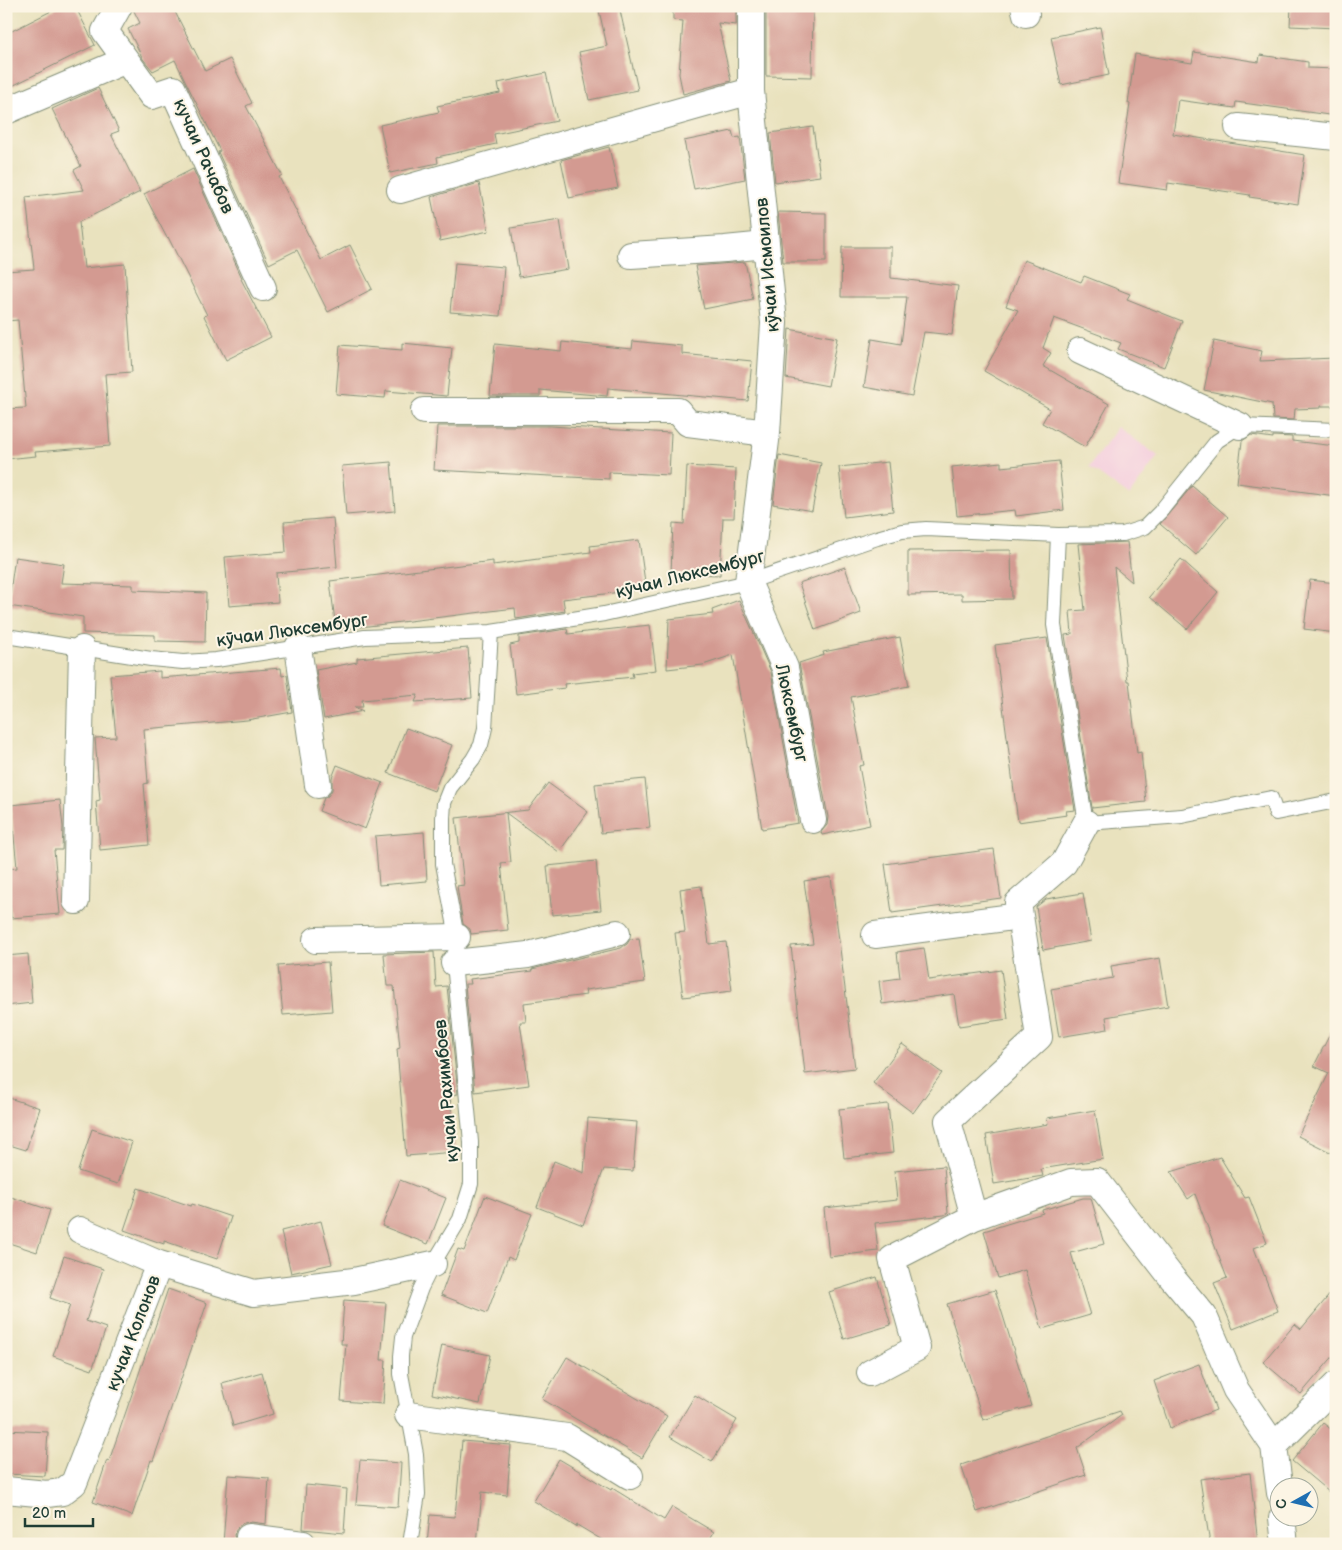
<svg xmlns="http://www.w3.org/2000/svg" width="1342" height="1550" font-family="'Balsamiq Sans',sans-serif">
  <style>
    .built { fill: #f4cfde }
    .building { fill: #d39a91 }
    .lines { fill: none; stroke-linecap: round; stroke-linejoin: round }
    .service-casing { stroke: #849079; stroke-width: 16 }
    .minor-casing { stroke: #849079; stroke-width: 28 }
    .path { stroke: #849079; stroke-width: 3; stroke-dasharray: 1 4; stroke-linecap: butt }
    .service { stroke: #fff; stroke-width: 14 }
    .minor { stroke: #fff; stroke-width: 26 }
    .labels { text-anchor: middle; stroke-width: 4; stroke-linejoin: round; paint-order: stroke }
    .street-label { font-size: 18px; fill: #1f3d34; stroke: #fcf5e5 }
  </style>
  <rect width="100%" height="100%" fill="#fcf5e5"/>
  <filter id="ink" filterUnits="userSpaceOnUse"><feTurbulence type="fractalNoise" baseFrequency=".02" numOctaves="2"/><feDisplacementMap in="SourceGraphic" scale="10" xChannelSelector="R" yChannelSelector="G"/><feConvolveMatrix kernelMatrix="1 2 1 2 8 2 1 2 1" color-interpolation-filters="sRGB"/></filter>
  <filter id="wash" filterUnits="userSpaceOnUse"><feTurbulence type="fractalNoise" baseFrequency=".0096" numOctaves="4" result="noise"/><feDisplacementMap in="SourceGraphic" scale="20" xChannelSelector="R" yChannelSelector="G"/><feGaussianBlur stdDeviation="1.12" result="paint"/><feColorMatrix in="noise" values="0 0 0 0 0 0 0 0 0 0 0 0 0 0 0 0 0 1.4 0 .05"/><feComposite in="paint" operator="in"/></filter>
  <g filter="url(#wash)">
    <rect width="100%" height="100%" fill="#e9e2be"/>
    <path class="built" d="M1118 427 1158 456 1129 496 1089 467Z"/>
    <g id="blocks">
      <path class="building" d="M61 6H75L95 45 6 89V34Z
        M134 6H172L205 71 230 59 252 103 246 106 282 175 279 177 321 260 350 245 372 289 328 312 297 250 269 264 218 152 220 151 175 60 153 71 143 59 128 29 140 23 133 9Z
        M598 6H619L638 90 589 100 579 52 607 46Z
        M673 6H736V25L718 23 731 81 683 94 679 74 683 21 673 20Z
        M766 6H813L812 77 766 76Z
        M1291 6H1336V28L1290 26Z
        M1100 27 1109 75 1061 85 1051 37Z
        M1194 52 1259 62 1260 55 1308 62V68L1336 69V116L1236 102 1235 108 1178 100 1173 134 1305 155 1298 204 1249 197 1250 195 1168 183 1167 190 1118 183 1130 104 1128 103 1135 54 1192 63Z
        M546 73 557 121 494 134 496 144 437 157 438 163 390 173 380 125 439 112 437 106 500 93 498 83Z
        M98 88 119 131 111 134 140 192 79 222 84 268 125 264 132 372 105 374 110 446 35 452 36 456 6 459V409L26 408 18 320 6 321V271L34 269 26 197 84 190 74 170 81 166 52 109Z
        M813 127 820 176 775 182 770 133Z
        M732 131 734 138 740 137 745 179 694 189 684 141Z
        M609 147 618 188 569 198 561 160Z
        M193 169 242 278 241 279 271 337 226 360 204 316 207 315 168 237 167 238 144 194Z
        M479 183 489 231 440 241 431 197Z
        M778 212 826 213V262H783Z
        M560 220 568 269 519 277 511 228Z
        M842 247H891V278L958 286 952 335 924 332 912 396 864 387 872 339 901 344 907 297H841Z
        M1024 260 1081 282 1084 276 1130 294 1127 299 1182 321 1164 367 1118 349 1121 343 1054 318 1043 348 1051 353 1043 366 1109 404 1085 447 1042 423 1050 409 984 371 1018 310 1006 306Z
        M745 262 753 299 704 309 695 266Z
        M455 263 504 267 500 316 450 312Z
        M789 329 837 338 828 386 786 378Z
        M633 341 682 346V354L752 361 748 401 608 388 607 396 540 390V396H490L495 344 561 351 562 342 632 349Z
        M1214 341 1262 351 1260 361 1336 358V406H1321V408L1295 409 1294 420 1273 419 1272 404 1204 390Z
        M402 343 452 348 447 396 386 391 385 398 336 394 340 345 402 350Z
        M437 426H550L671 433 669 475 609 472V479L434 470Z
        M1251 435 1273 438V436L1292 437V441L1336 446V496L1237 483 1242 441Z
        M779 455 821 463 812 511 773 504Z
        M1059 461 1064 510 1016 516 1015 510 957 516 952 467 1001 462V467Z
        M391 462 395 511 346 515 342 466Z
        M888 462 893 511 844 517 839 467Z
        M687 466 736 469 734 518H723L720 575 671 573 673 523 684 524Z
        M1192 486 1228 517 1196 555 1160 524Z
        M333 518 337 567 276 573 278 602 229 606 225 557 286 552 284 522Z
        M639 540 646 589 563 599 565 611 516 619 515 608 336 630 330 581 493 561V565L591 552 590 546Z
        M1127 542 1132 582 1114 567 1127 681H1129L1137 753 1141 752 1146 802 1092 808 1065 635 1072 634 1070 611 1085 610 1078 544Z
        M1011 550 1012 599 962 600V594L908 595V551Z
        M15 557 64 564 61 583 133 585V590L206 593 205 642 155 641V635L83 633V617L8 606Z
        M1181 559 1218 592 1187 629 1149 597Z
        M845 567 861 613 815 630 799 583Z
        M1310 580 1336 583V633L1304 629Z
        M739 600 771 672 798 823 762 829 733 655 703 665 667 669 669 619 713 614 712 610Z
        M650 625 656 670 632 673 633 677 564 684 565 688 516 694 510 645 519 643V636L567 629 568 634Z
        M900 637 909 686 851 697 864 765 859 766 870 825 822 835 821 832 827 825 828 817 799 663 824 655 823 652Z
        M1047 638 1075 810 1066 811 1067 815 1018 822 995 645Z
        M468 648 472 698 415 702 418 695 362 700 363 707H354L363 711 324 719 316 670 357 662V658Z
        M281 668 282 676 287 675 292 712 247 720 144 729 148 783 144 784 149 845 100 850 96 801 100 800 95 738 116 737 110 675 160 671V678Z
        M406 728 452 745 434 791 388 773Z
        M337 765 383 783 365 829 319 811 324 798 328 796 332 790V778Z
        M645 779 650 828 601 833 595 784Z
        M548 783 588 812 559 852 506 813 511 862 501 863 508 930 471 934 470 929 463 924 457 886 464 885 456 818 528 810Z
        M60 800 63 827 62 850H54L60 914 11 918 6 869 17 868 11 805Z
        M424 832 427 881 379 885 375 836Z
        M994 849 1001 898 892 913 885 864Z
        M596 861 601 910 552 915 547 866Z
        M831 877 855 1068 805 1074 791 946 813 944 804 881Z
        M701 886 709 944 726 942 732 991 683 997 675 933 685 932 680 889Z
        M1083 893 1091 941 1043 950 1036 907 1046 899Z
        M639 938 645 982 585 990 586 995 524 1003 526 1022H520L529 1085 475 1092 465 984H471L470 979 533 971 532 969 621 948 627 944 630 939Z
        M924 948 929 980 1001 970 1008 1019 959 1026 954 994 882 1004 879 981 900 978 897 952Z
        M434 952 436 987 447 986 458 1094 450 1095 455 1152 406 1156 397 1049 400 1048 394 986H387L384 954Z
        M28 954 32 1003 6 1006V956Z
        M1160 958 1168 1006 1106 1017 1108 1029 1059 1037 1051 989 1113 978 1111 966Z
        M328 962 332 1011 283 1015 278 966Z
        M1336 1022V1155L1298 1136 1329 1073 1314 1066Z
        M902 1044 942 1073 913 1113 873 1083Z
        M6 1097 40 1108 26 1150 6 1144Z
        M888 1104 893 1153 844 1158 839 1109Z
        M1095 1110 1103 1159 1041 1169 1043 1176 994 1184 986 1135 1048 1124 1047 1118Z
        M588 1118 637 1122 633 1171 604 1169 583 1225 537 1207 554 1161 584 1173Z
        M92 1129 132 1142 118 1184 78 1171Z
        M1220 1157 1245 1198 1249 1197 1267 1243 1254 1248 1278 1311 1233 1329 1214 1283 1227 1278 1195 1194 1188 1199 1171 1172Z
        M944 1166 948 1213 944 1215 875 1223 878 1251 829 1257 824 1208 897 1200 894 1171Z
        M400 1180 446 1198 428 1244 382 1226Z
        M138 1188 191 1206 192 1204 231 1217 217 1259 164 1241V1244L124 1230Z
        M485 1196 532 1214 514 1260 508 1257 487 1313 441 1295 458 1249 464 1251Z
        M11 1197 50 1210 37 1252 6 1242V1212Z
        M1083 1198H1091L1104 1244 1071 1253 1090 1315 1042 1329 1025 1270 998 1278 984 1231 1043 1213 1042 1210Z
        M321 1221 332 1264 291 1273 281 1231Z
        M64 1256 103 1269 86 1321 106 1328 92 1370 53 1356 70 1305 50 1298Z
        M877 1277 891 1325 844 1339 829 1292Z
        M1336 1287V1353L1301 1394 1263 1362 1295 1324 1301 1329Z
        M168 1289 207 1303 153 1461 151 1460 132 1516 93 1502 107 1460 109 1461Z
        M995 1290 1031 1406 983 1420 947 1304Z
        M344 1300 386 1303 381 1360H386L383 1404 341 1401 346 1344H341Z
        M442 1345 490 1355 480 1404 432 1394Z
        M567 1357 667 1416 642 1458 542 1399Z
        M1199 1364 1216 1410 1170 1428 1154 1381Z
        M262 1372 273 1414 233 1426 222 1383Z
        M695 1395 737 1420 712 1462 670 1437Z
        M1120 1411 1122 1415 1077 1448 1086 1475 977 1512 961 1465Z
        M1323 1423 1336 1433V1498L1292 1461Z
        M6 1430 48 1432 45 1476 6 1474Z
        M462 1441 511 1445 507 1495 482 1492 477 1544H427L430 1515 455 1517Z
        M559 1459 611 1490 612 1488 664 1520 672 1507 714 1532 707 1544H609L577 1525 576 1527 534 1501Z
        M360 1460 401 1463 398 1507 356 1504Z
        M1250 1473 1258 1544H1210L1200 1479Z
        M228 1475 269 1478 266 1524 251 1522 243 1523 237 1528 234 1535 236 1544H223Z
        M306 1485 347 1489 344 1533 303 1529Z"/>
    </g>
  </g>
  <g filter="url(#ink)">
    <use href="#blocks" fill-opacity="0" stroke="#849079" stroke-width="1"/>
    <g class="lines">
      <g class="service-casing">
        <path id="service" d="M1058 535 1054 625 1086 823 1182 816 1271 798 1276 813 1336 801
          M6 636 151 659 183 662 216 660 365 637 491 632 604 614 748 582 877 538 902 531 926 529 1058 535 1123 534 1145 527 1160 512 1217 441 1240 426 1336 430
          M410 1544 418 1494 416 1454 401 1374V1356L403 1337 421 1288 433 1264 460 1219 471 1184V1142L454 963 457 937 443 864V818L444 803 450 788 473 759 481 745 485 728 491 632"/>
      </g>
      <g class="minor-casing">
        <path id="minor" d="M119 6 105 31 152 96 173 89 263 288
          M751 6V91L774 323 767 433 748 582 785 668 813 820
          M1024 6 1026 14
          M6 111 126 60
          M1238 127 1336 137
          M400 190 751 91
          M631 255 725 249 766 245
          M1080 351 1240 426
          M424 411H678L688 423 767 433
          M298 647 318 785
          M1086 823 1064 863 1018 903 1039 1037 948 1121 974 1217 1071 1182 1097 1181 1173 1279 1204 1316 1236 1390 1274 1446 1280 1493
          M76 901 82 649
          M875 935 1020 916
          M316 940 457 937
          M454 963 528 955 617 933
          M80 1230 159 1264
          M870 1373 917 1348 892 1259 974 1217
          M408 1415 567 1437 630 1476
          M1274 1446 1336 1385
          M6 1490 47 1494 62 1492 74 1483 159 1264 254 1293 354 1281 433 1264
          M1282 1518 1285 1544
          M249 1537 303 1544"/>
      </g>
      <path class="path" d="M6 714 9 746 6 749"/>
      <use href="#service" class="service"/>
      <use href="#minor" class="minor"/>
    </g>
  </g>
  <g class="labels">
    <g class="street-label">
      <text transform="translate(204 156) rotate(66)" y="6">кучаи Рачабов</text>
      <text transform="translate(767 265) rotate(-95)" y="6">кӯчаи Исмоилов</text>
      <text transform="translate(690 574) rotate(-14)" y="6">кӯчаи Люксембург</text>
      <text transform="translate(292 630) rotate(-8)" y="6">кӯчаи Люксембург</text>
      <text transform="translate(792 713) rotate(78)" y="6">Люксембург</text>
      <text transform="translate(446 1091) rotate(-95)" y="6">кучаи Рахимбоев</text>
      <text transform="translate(133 1333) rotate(-69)" y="6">кучаи Колонов</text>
    </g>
  </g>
  <rect width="1342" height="1550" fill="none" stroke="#fcf5e5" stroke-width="25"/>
  <g transform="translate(1294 1502) rotate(262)"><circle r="24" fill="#fcf5e5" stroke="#a4ab9e"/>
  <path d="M0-4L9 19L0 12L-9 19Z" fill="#1f6fb2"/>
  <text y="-8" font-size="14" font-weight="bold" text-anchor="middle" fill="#1f3d34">С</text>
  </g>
  <path d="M25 1518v8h68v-8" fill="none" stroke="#1f3d34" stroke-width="2.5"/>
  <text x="32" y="1518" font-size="15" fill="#1f3d34" stroke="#fcf5e5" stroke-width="4" paint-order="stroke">20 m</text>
</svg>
